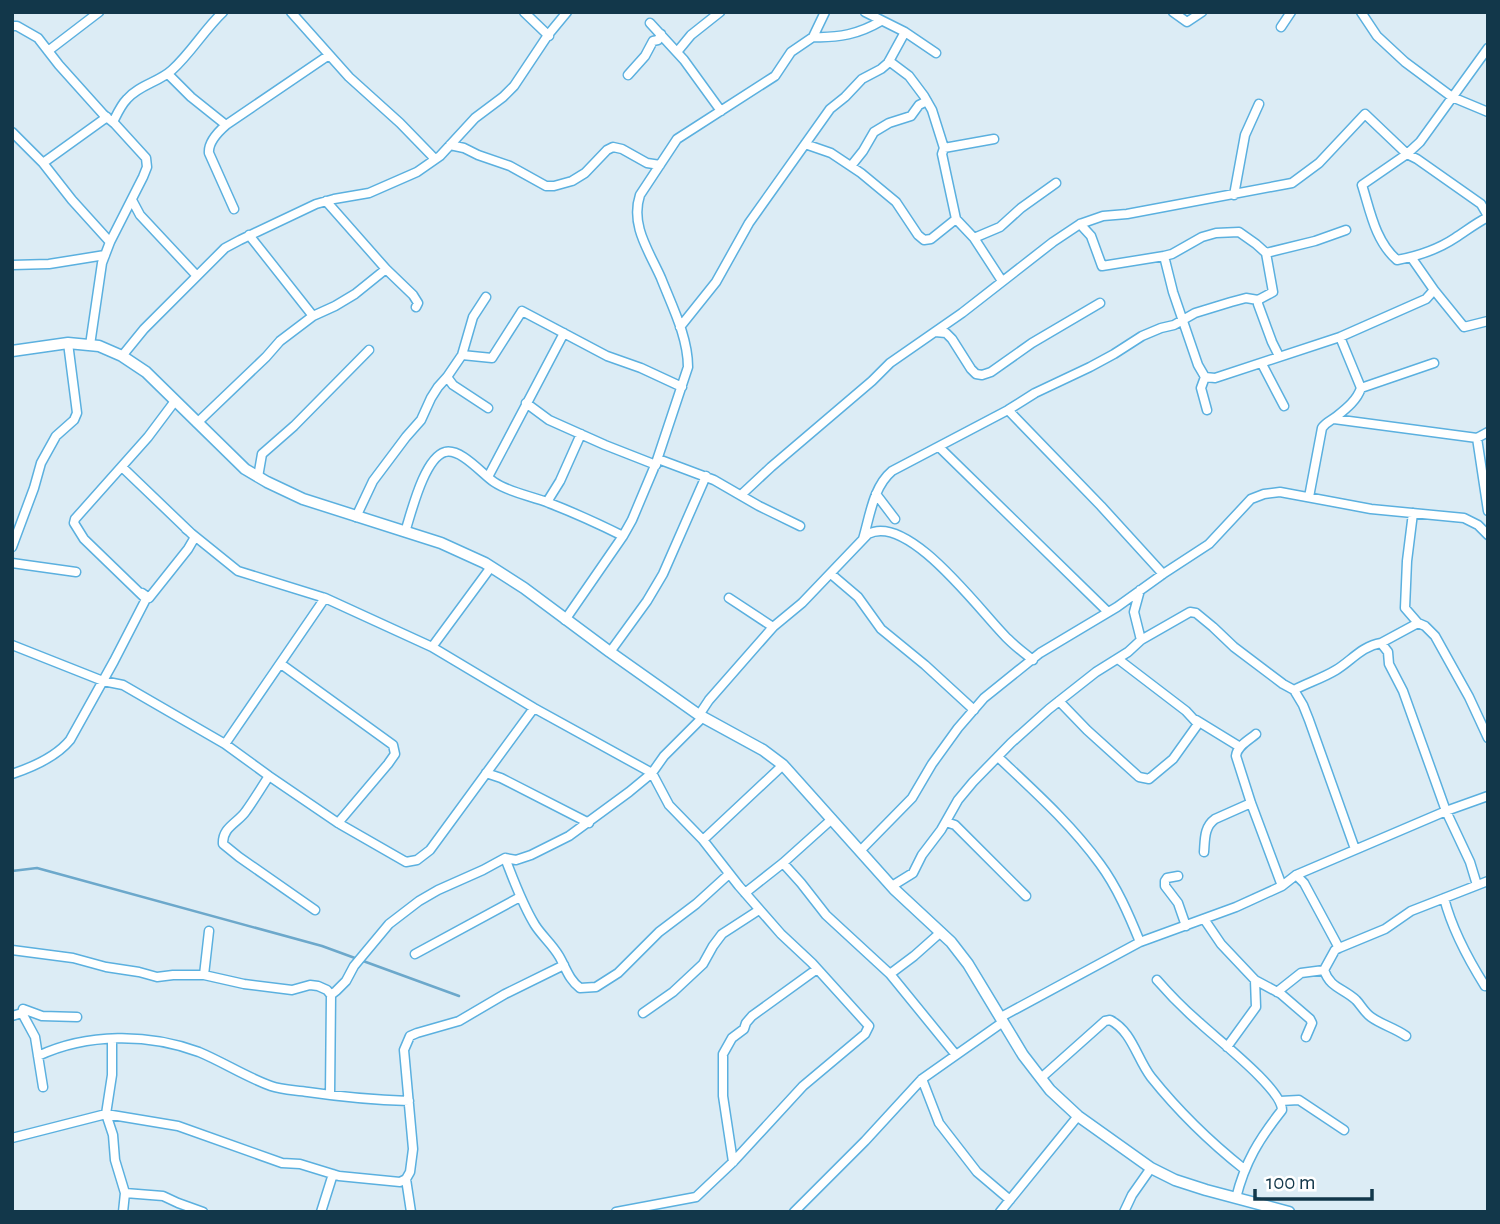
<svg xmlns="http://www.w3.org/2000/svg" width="1500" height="1224" font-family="'Alegreya Sans',sans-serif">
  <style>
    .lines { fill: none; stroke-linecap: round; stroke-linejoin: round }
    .stream { stroke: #6ca8cb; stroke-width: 2.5 }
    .minor-casing { stroke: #5bb0df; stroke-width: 11 }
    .tertiary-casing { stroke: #5bb0df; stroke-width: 13 }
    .minor { stroke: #fff; stroke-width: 8 }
    .tertiary { stroke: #fff; stroke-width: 10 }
  </style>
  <rect width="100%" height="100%" fill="#dcecf5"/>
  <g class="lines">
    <path class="stream" d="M12 871 37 868 322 946 459 996"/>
    <g class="minor-casing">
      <path id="minor" d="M291 12 349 77 400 123 435 159
        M524 12 549 36
        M865 12 905 32 936 53
        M1173 12 1187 22 1202 12
        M1361 12 1377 36 1405 62 1452 97 1488 112
        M650 23 684 60 721 111
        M12 26H17L38 38 59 65 103 114 115 124 146 158 147 167 143 177 110 242 102 263 90 345
        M1281 27 1291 12
        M813 37C839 38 859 34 881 21
        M1488 48 1420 142 1407 154 1417 159 1481 204 1488 216
        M48 51 99 12
        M677 52 691 35 720 12
        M889 61 909 76 924 96 932 110 944 148 942 154 956 219 974 238 1002 281
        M168 74 191 97 226 125
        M628 75 645 56 653 41 658 40 661 34
        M113 122C117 114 121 105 127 99 139 85 159 82 172 70 191 53 204 30 223 12
        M12 132 43 163 72 200 110 242
        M805 144 831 153 861 173 896 202 918 235 924 240 931 239 956 219
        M450 145 464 148 478 155 510 166 546 186H554L572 181 585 173 607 150 613 147 622 149 647 163 660 165
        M944 148 994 139
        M43 163 107 117
        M851 166 863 151 874 132 889 123 911 116 919 105 927 101
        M1234 195 1245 135 1259 104
        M132 200 140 215 197 276
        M326 201 386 269 413 295 418 303 416 307
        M234 209 209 153C208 143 218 132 226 125L329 55
        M1080 224 1091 236 1102 266 1164 256 1173 292 1198 365 1205 377 1215 378 1340 337 1426 299 1434 290 1411 257
        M249 235 313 316
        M974 238 1000 227 1021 208 1056 183
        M1266 253 1315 241 1346 230
        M1164 256 1172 254 1202 237 1216 233 1239 232 1256 244 1266 253 1273 292 1258 300
        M12 265 49 264 105 255
        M1434 290 1464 327 1488 321
        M680 327 716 282 749 223 830 109 845 97 862 79 881 69 888 63 905 32
        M935 332 946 333 952 339 971 369 976 374 982 375 991 372 1032 343 1100 303
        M462 355 492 358 522 311 607 356 641 368 682 387
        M122 356 144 329 225 248 240 240 316 204 334 199 369 193 417 172 440 156 475 118 503 97 514 86 548 35 567 12
        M1262 364 1284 406
        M447 377 453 385 488 408
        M1205 377 1201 388 1207 410
        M1361 388 1434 363
        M526 403 549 420 605 445 656 465
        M1008 410 1101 506 1163 574
        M1334 419 1477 438 1488 432
        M197 423 266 357 280 341 313 316 335 306 355 294 386 269
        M1477 438 1488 511
        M939 447 1108 612
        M658 459 714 480 759 506 800 526
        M122 467 195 537 188 549 149 598 142 593
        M258 477 262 454 294 426 369 350
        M488 477 564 333
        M876 494 895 519
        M741 495 771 467 872 381 890 363 962 313 1053 242 1080 224 1103 216 1127 214 1292 183 1319 163 1365 114 1407 154 1362 185C1370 210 1375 241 1397 260 1418 256 1437 250 1455 238 1466 231 1476 223 1488 217
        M1309 497 1322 428C1326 422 1331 421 1337 416 1347 408 1357 400 1361 388L1340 337
        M547 502 560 481 581 434
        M1413 513 1407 561 1405 608 1418 623 1425 626 1435 636 1469 697 1488 738
        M356 517 373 481 406 437 421 420 431 398 438 387 447 377 462 355 473 317 486 297
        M186 529 238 571 325 598 432 647 534 708 652 773 669 805 703 840 739 886 781 934 812 963 869 1026 865 1034 803 1086 733 1162 696 1197 616 1212
        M405 532C411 514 424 458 445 452 461 448 482 474 494 482 510 493 532 496 549 503 575 513 599 524 623 536
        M863 539C870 516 873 487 892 471L1008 410 1035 393 1090 367 1114 354 1142 336 1161 328 1174 325 1195 313 1231 302 1246 298 1258 300V304L1272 342 1279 356
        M12 547 34 488 41 463 56 436 74 420 77 413 68 343
        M12 563 76 572
        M831 574 858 597 881 629 925 665 974 710
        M1140 590 1134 612 1141 640
        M729 598 773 627
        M565 620 623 536 632 520 656 463 688 367C688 337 672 306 661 278 649 251 630 225 640 195L677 139 775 76 791 52 813 37 825 12
        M1381 643 1418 623
        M12 645 103 681 123 685 225 744 269 776 338 823 406 862 417 860 430 850 534 708
        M432 647 491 567
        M610 652 647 601 663 574 706 476
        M281 664 393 745 395 754 388 764 338 823
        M1294 690C1307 683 1323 678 1336 670 1351 661 1362 646 1381 643L1388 652 1389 664 1403 691 1446 811 1470 862 1477 885
        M1059 701 1087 730 1139 777 1149 779 1173 759 1198 724 1186 711 1118 659
        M699 715 709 700 773 627 802 603 868 534C909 512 982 614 1008 639 1016 647 1024 653 1033 660
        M1196 720 1240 747
        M1256 734C1249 740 1237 746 1236 756L1251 803 1282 886
        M225 744 325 598
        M998 757C1034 791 1071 824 1100 864 1117 887 1129 915 1140 942
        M486 773 501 778 589 823
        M12 774C33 767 56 757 70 740L114 661 146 599 84 539 74 523 75 519 148 437 175 401
        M269 776C261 788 254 800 246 811 238 823 222 827 223 844L239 857 315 910
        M946 822 955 825 1026 896
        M703 840 783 765
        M860 851 912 798 932 764 958 728 984 698 1040 653 1117 607 1163 574 1209 544 1251 499 1264 494 1280 492 1371 509 1464 518 1478 525 1488 535
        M1204 852C1205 839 1204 827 1215 819L1251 803
        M505 858C514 881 522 904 535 925 542 936 552 944 559 956 566 968 569 980 580 988L596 987 618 973 659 932 696 904 729 874
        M783 863 801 883 826 915 890 974 956 1055
        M1178 876 1167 878 1165 881V886L1178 903 1186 926
        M892 886 913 873 922 855 941 830 958 800 973 782 1011 743 1049 709 1096 672 1128 652 1141 640 1190 612 1196 613 1213 627 1234 647 1283 684 1294 690 1303 705 1309 720 1355 849
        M745 893 783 863 832 819
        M1444 898C1452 929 1468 959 1485 986
        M1204 919 1221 944 1255 980 1281 994 1310 1019 1312 1023 1306 1037
        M1339 948 1385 929 1411 911 1488 881
        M12 950 73 958 106 967 139 972 157 977 173 975H204L244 984 292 990 310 985 318 986 327 990 331 995 330 1095
        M415 954 520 897
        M1324 970C1330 988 1343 988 1356 1000 1361 1005 1364 1012 1371 1017 1382 1025 1395 1028 1406 1036
        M890 974 914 956 941 932
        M204 975 209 931
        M1157 980C1170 995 1185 1010 1200 1023 1217 1039 1282 1089 1282 1110 1259 1139 1245 1162 1236 1198
        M1277 992 1301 973 1324 970 1335 950 1339 948 1304 883 1296 875
        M331 995 336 991 346 981 354 966 389 924 419 901 438 890 483 870 505 858 516 860 531 855 569 836 629 792 652 773 664 756 703 717
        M22 1013 35 1037 43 1087
        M643 1013 673 992 703 964 713 946 722 934 759 910
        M12 1016 22 1013 23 1009 42 1016 77 1017
        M1001 1017 1140 942 1236 907 1282 886 1296 875 1446 811 1488 796
        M112 1039V1075L106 1114 113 1135 115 1160 125 1193 123 1212
        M1227 1047 1256 1007 1255 980
        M38 1056C87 1033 148 1033 199 1052 223 1062 246 1077 271 1086 282 1090 296 1090 308 1092 342 1097 375 1100 409 1101
        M1041 1078 1105 1021 1110 1020C1132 1031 1137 1059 1151 1077 1179 1112 1210 1142 1244 1169
        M922 1079 939 1123 977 1172 1010 1200
        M1280 1101 1299 1100 1344 1130
        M12 1138 106 1114 178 1126 282 1163 300 1164 339 1176 400 1182 406 1179 410 1172 413 1149 404 1050 410 1036 417 1033 459 1021 505 994 564 965
        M733 1162 723 1096V1054L732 1038 744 1029 746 1023 752 1016 817 969
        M406 1179 411 1212
        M125 1193 163 1196 178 1203 203 1212
        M321 1212 333 1174
        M794 1212 865 1141 922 1079 1003 1022
        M1000 1212 1078 1116
        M1124 1212 1132 1195 1151 1168"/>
    </g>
    <g class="tertiary-casing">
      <path id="tertiary" d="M12 351 68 343 99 346 122 356 146 372 245 469 267 482 303 499 441 543 485 563 524 588 610 652 699 715 763 750 783 765 894 889 951 942 968 964 1023 1055 1050 1090 1078 1116 1151 1168 1175 1180 1206 1190 1289 1212"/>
    </g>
    <use href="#minor" class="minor"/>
    <use href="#tertiary" class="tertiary"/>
  </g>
  <rect width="1500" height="1224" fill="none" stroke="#12374a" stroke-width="28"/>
  <path d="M1255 1189v10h117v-10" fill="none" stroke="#12374a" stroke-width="3.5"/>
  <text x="1266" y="1189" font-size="21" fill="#12374a" stroke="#ffffff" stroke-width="5" paint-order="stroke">100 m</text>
</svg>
